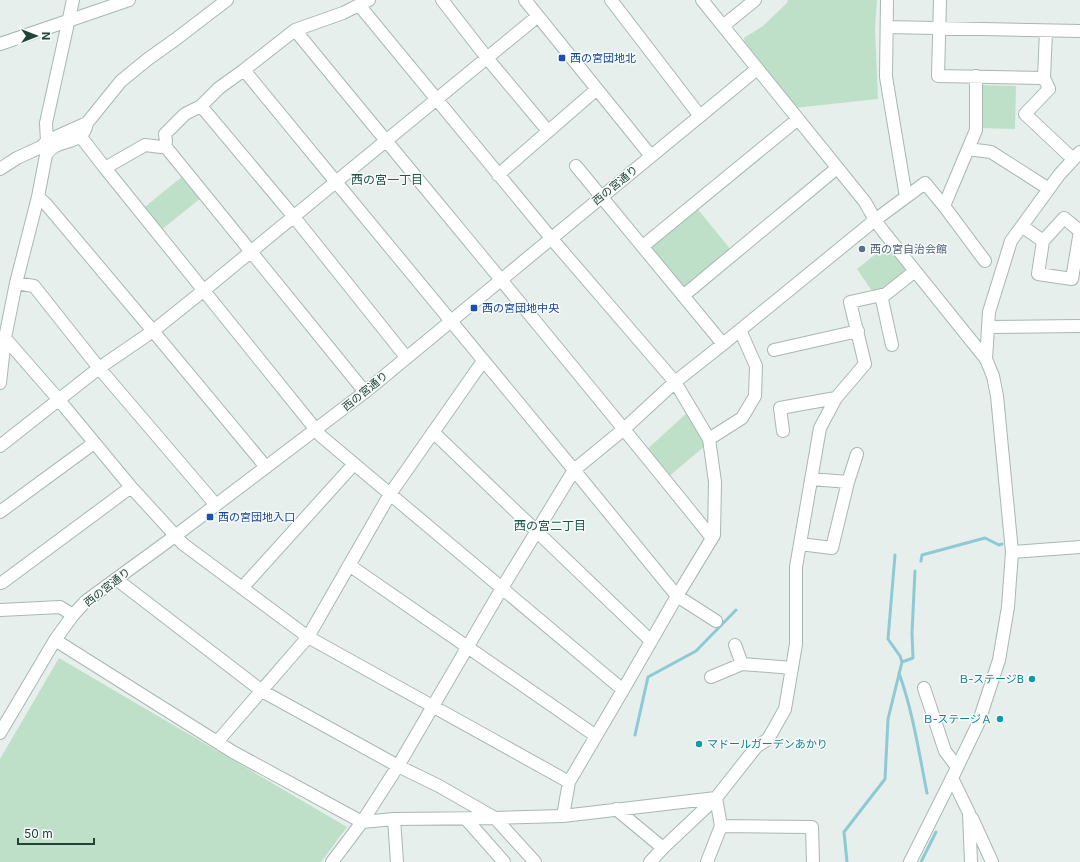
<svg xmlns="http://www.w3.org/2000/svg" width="1080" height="862" font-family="Inter,'Noto Sans JP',sans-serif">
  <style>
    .green { fill: #bfe0c8 }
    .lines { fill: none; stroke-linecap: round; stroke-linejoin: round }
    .stream { stroke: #8ec9d4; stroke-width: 3 }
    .minor-casing { stroke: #a8b8b2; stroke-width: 14 }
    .tertiary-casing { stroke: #a8b8b2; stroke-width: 14 }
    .minor { stroke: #fff; stroke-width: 12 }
    .tertiary { stroke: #fff; stroke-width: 12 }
    .transit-dot { fill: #1a4fb4; stroke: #f7fbf9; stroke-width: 1.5 }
    .service-dot { fill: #5c6f8a; stroke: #f7fbf9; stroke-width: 1.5 }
    .culture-dot { fill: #0f9aa8; stroke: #f7fbf9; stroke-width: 1.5 }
    .labels { text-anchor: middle; stroke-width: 3; stroke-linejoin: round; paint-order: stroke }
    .transit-label { font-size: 11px; fill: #164399; stroke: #f7fbf9; text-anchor: start }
    .street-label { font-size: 11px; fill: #24423a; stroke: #f7fbf9 }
    .service-label { font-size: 11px; fill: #4e5e75; stroke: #f7fbf9; text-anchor: start }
    .culture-label { font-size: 11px; fill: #0d838f; stroke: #f7fbf9; text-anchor: end }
    .neighbourhood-label { font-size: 12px; fill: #1f5548; stroke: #f7fbf9 }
  </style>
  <rect width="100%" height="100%" fill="#e6efeb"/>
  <path class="green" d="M788 0H877L875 28 878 99 794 108 746 47 744 38 763 26 787 3Z
    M980 85 1016 86 1015 129 979 128Z
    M183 176 201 198 160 231 141 210Z
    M696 207 731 250 688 287H680L650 249 651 244Z
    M887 245 905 267V272L884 290 872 291 857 269Z
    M687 413 705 438V446L667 478 645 451Z
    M59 658 347 827 321 862H0V759Z"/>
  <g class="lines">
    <path class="stream" d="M921 561 922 555 985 538 999 545 1002 544
      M902 662 913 658 912 633 915 571
      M899 673C913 712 919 753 927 793
      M635 735 648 677 696 651 736 610
      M847 862 844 832 885 779 888 719 902 662 900 656 888 639 895 555
      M921 862 936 832"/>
    <g class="minor-casing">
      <path id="minor" d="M442 0 487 58 548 131
        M525 0 651 156
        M611 0 700 116
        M702 0 865 202 875 220 883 231 986 359
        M887 0 886 77 906 197
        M940 0 938 76 1044 78
        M359 5 551 238 675 382 723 344 875 220 925 183 944 206 985 261
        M723 26 755 0
        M887 27 1080 31
        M295 30C434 200 575 367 712 538
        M1046 31 1044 78 1049 89 1025 114 1073 159
        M244 70 336 182 574 470 677 596 716 621
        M201 106 294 217 406 357
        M81 137 105 168 145 145 161 147 165 146 166 141 165 134 185 114 201 106 219 88 244 70 295 30 343 13 369 0
        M47 141 46 123 73 0
        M165 146 365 392
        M968 149 991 152 1049 189
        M576 166 723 344
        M105 168 321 436 623 690
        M0 169 17 158 41 147 47 141 87 123
        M498 175 597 89
        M38 197 46 204 153 331 266 467
        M944 206 976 130V76
        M1064 218 1080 231 1072 279 1038 274 1043 241Z
        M1022 226 1043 241
        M643 246 798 119
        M16 283 34 286 99 368 216 505
        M881 295 892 345
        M683 296 837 168
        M988 327 1080 326
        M5 338 59 400 131 487 183 544 308 637 569 782
        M774 350 858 331
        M986 359 989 312 1011 241 1059 175 1080 152
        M0 383 5 338 16 283 38 197 46 155C57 136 83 148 87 123L121 81 148 59 176 39 227 0
        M783 431 780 408 836 398
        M433 432 651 641
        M709 439 742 418 755 396 756 366 740 330
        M0 446 99 368 153 331 203 291 538 16
        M848 482 857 454
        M0 512 94 443
        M800 544 832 548 848 482 811 479
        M1012 552 1080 547
        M349 565 596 736
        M116 579 262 691 398 766 439 786 495 818 535 862
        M0 583 3 582 131 487
        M242 588 354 464
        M0 610 60 607 73 615
        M55 640 233 752 362 822 394 819 495 818 563 816 716 798 757 746 767 740 771 734 785 709 796 644V567L820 428 836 398 865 364 850 302 886 294 915 271
        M735 645 742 664
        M711 677 742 664 792 668
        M924 688 945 751 957 767
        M217 742 308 637 390 494 483 361
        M952 778 969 813 971 862
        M616 809 663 848
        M972 818 992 862
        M394 819 397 862
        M466 819 504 862
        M721 826 812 827 813 862
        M332 862 362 822 398 766 502 588 574 470 624 429 675 382 709 439 715 482 714 535 677 596 623 690 569 782 563 816
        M650 862 663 848 716 798
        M707 862 721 826 716 798"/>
    </g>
    <g class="tertiary-casing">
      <path id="tertiary" d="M0 44 129 0
        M0 733 55 640 73 615 86 601 175 536 365 392 757 69
        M910 862 952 778 978 724 999 660 1008 607 1012 552 997 396 993 376 986 359"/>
    </g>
    <use href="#minor" class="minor"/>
    <use href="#tertiary" class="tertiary"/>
  </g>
  <g class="transit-dot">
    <rect x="558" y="54" width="8" height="8" rx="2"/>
    <rect x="470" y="304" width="8" height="8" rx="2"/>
    <rect x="206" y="513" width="8" height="8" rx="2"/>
  </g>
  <circle class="service-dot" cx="862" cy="249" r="4"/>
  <g class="culture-dot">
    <circle cx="1032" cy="679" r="4"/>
    <circle cx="1000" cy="719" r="4"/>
    <circle cx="699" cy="744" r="4"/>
  </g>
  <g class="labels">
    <g class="transit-label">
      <text x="570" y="62">西の宮団地北</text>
      <text x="482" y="312">西の宮団地中央</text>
      <text x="218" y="521">西の宮団地入口</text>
    </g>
    <g class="street-label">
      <text transform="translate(615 185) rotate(-39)" y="4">西の宮通り</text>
      <text transform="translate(365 391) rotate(-39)" y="4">西の宮通り</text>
      <text transform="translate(107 587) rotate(-38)" y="4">西の宮通り</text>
    </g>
    <g class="service-label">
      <text x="870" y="253">西の宮自治会館</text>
    </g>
    <g class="culture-label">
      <text x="1024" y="683">Ｂ‐ステージB</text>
      <text x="992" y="723">Ｂ‐ステージＡ</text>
      <text x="707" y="748" text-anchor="start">マドールガーデンあかり</text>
    </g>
    <g class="neighbourhood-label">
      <text x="387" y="184">西の宮一丁目</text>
      <text x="550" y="530">西の宮二丁目</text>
    </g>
  </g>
  <g transform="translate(36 36) rotate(90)" stroke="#f7fbf9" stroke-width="3" paint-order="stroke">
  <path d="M0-3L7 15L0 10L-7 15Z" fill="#24423a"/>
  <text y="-6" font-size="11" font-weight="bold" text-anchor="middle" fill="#24423a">N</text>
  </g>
  <path d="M18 838v6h76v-6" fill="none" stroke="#24423a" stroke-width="2"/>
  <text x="24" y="838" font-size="12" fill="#24423a" stroke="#f7fbf9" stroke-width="3" paint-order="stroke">50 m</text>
</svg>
